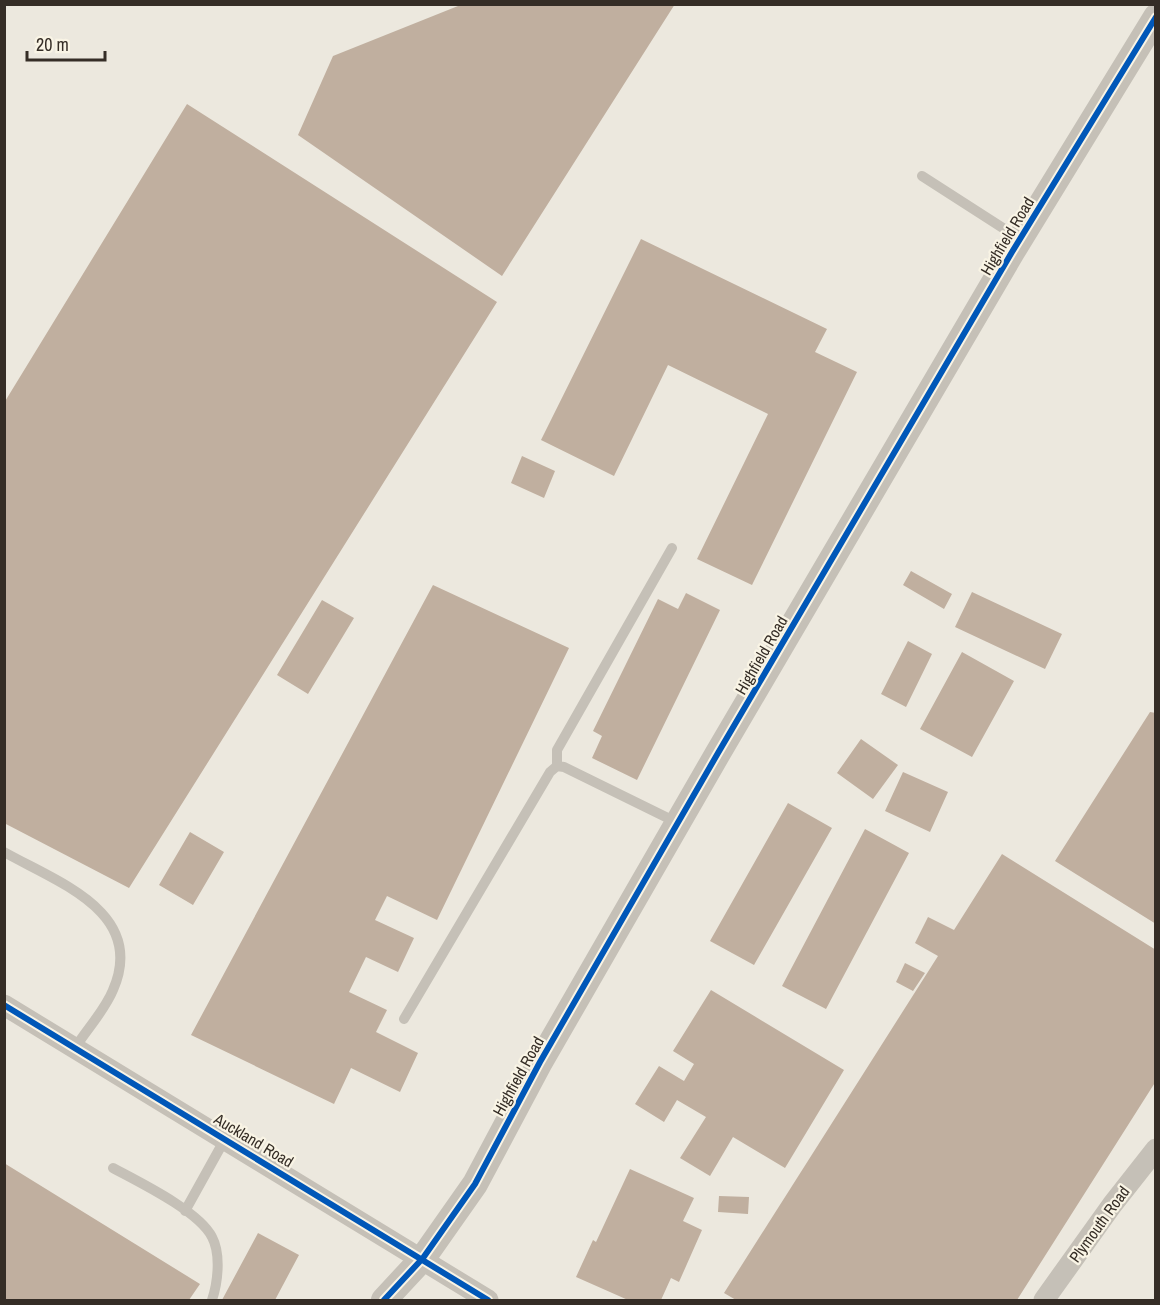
<svg xmlns="http://www.w3.org/2000/svg" width="1160" height="1305" font-family="'Archivo Narrow',sans-serif">
  <style>
    .building { fill: #c0af9f }
    .lines { fill: none; stroke-linecap: round; stroke-linejoin: round }
    .service { stroke: #c5c0b7; stroke-width: 10 }
    .minor { stroke: #c5c0b7; stroke-width: 21 }
    .tertiary { stroke: #c5c0b7; stroke-width: 26 }
    .cycleway-casing { stroke: #f9f4e5; stroke-width: 10 }
    .cycleway { stroke: #0057b8; stroke-width: 6 }
    .labels { text-anchor: middle; stroke-width: 4.5; stroke-linejoin: round; paint-order: stroke }
    .street-label { font-size: 16px; fill: #352d26; stroke: #f9f4e5 }
  </style>
  <rect width="100%" height="100%" fill="#ece8de"/>
  <path class="building" d="M463 4H675L502 276 298 135 333 56Z
    M187 104 497 302 129 888 4 823V403Z
    M641 239 827 329 815 352 857 372 752 585 697 559 768 414 668 365 614 476 541 440Z
    M522 456 555 471 544 498 511 483Z
    M911 571 952 594 944 609 903 585Z
    M433 585 569 648 437 920 387 896 375 920 414 938 398 972 366 957 349 992 387 1010 376 1032 418 1053 400 1092 351 1068 334 1104 191 1035Z
    M972 592 1062 634 1045 669 955 627Z
    M686 593 720 610 637 780 592 758 602 736 593 731 658 599 678 609Z
    M322 600 354 618 308 694 277 675Z
    M908 641 932 654 906 707 881 694Z
    M962 652 1014 681 972 757 920 729Z
    M1150 712 1156 713V924L1055 861Z
    M861 739 898 765 873 799 837 773Z
    M903 772 948 792 930 832 885 811Z
    M788 803 832 828 754 965 710 941Z
    M865 829 909 853 826 1009 782 986Z
    M190 832 224 852 193 905 159 885Z
    M1002 854 1156 950V1081L1017 1300H736L724 1293 938 956 915 943 928 917 954 930Z
    M905 963 925 973 913 991 896 982Z
    M711 990 844 1070 785 1168 733 1137 710 1176 680 1158 706 1117 677 1100 664 1122 635 1104 659 1066 684 1081 694 1064 673 1051Z
    M4 1163 200 1284 189 1300H4Z
    M630 1169 694 1198 683 1221 702 1230 679 1282 671 1278 661 1300H628L576 1277 593 1240 596 1242Z
    M719 1196 749 1197 748 1214 718 1212Z
    M258 1233 299 1255 275 1300H222Z"/>
  <g class="lines">
    <path class="service" d="M922 176 1020 239
      M557 766V750L672 548
      M4 852C57 882 147 912 113 990 105 1010 87 1029 75 1048
      M404 1019 550 772 557 766 564 767 678 823
      M113 1168C139 1182 199 1211 212 1237 221 1254 218 1282 212 1300
      M185 1211 225 1139"/>
    <path class="minor" d="M4 1005 488 1300
      M1044 1300 1112 1205 1156 1149"/>
    <path class="tertiary" d="M384 1300 423 1258 475 1184 540 1062 718 753 1012 252 1156 17"/>
    <g class="cycleway-casing">
      <path id="cycleway" d="M4 1005 488 1300
        M384 1300 423 1258 475 1184 540 1062 718 753 1012 252 1156 17"/>
    </g>
    <use href="#cycleway" class="cycleway"/>
  </g>
  <g class="labels">
    <g class="street-label">
      <text transform="translate(1007 236) rotate(-59)" y="6">Highfield Road</text>
      <text transform="translate(761 655) rotate(-60)" y="6">Highfield Road</text>
      <text transform="translate(518 1076) rotate(-61)" y="6">Highfield Road</text>
      <text transform="translate(254 1140) rotate(31)" y="6">Auckland Road</text>
      <text transform="translate(1099 1224) rotate(-54)" y="6">Plymouth Road</text>
    </g>
  </g>
  <rect width="1160" height="1305" fill="none" stroke="#352d26" stroke-width="12"/>
  <path d="M27 51v9h78v-9" fill="none" stroke="#352d26" stroke-width="3"/>
  <text x="36" y="51" font-size="18" fill="#352d26" stroke="#f9f4e5" stroke-width="4.5" paint-order="stroke">20 m</text>
</svg>
